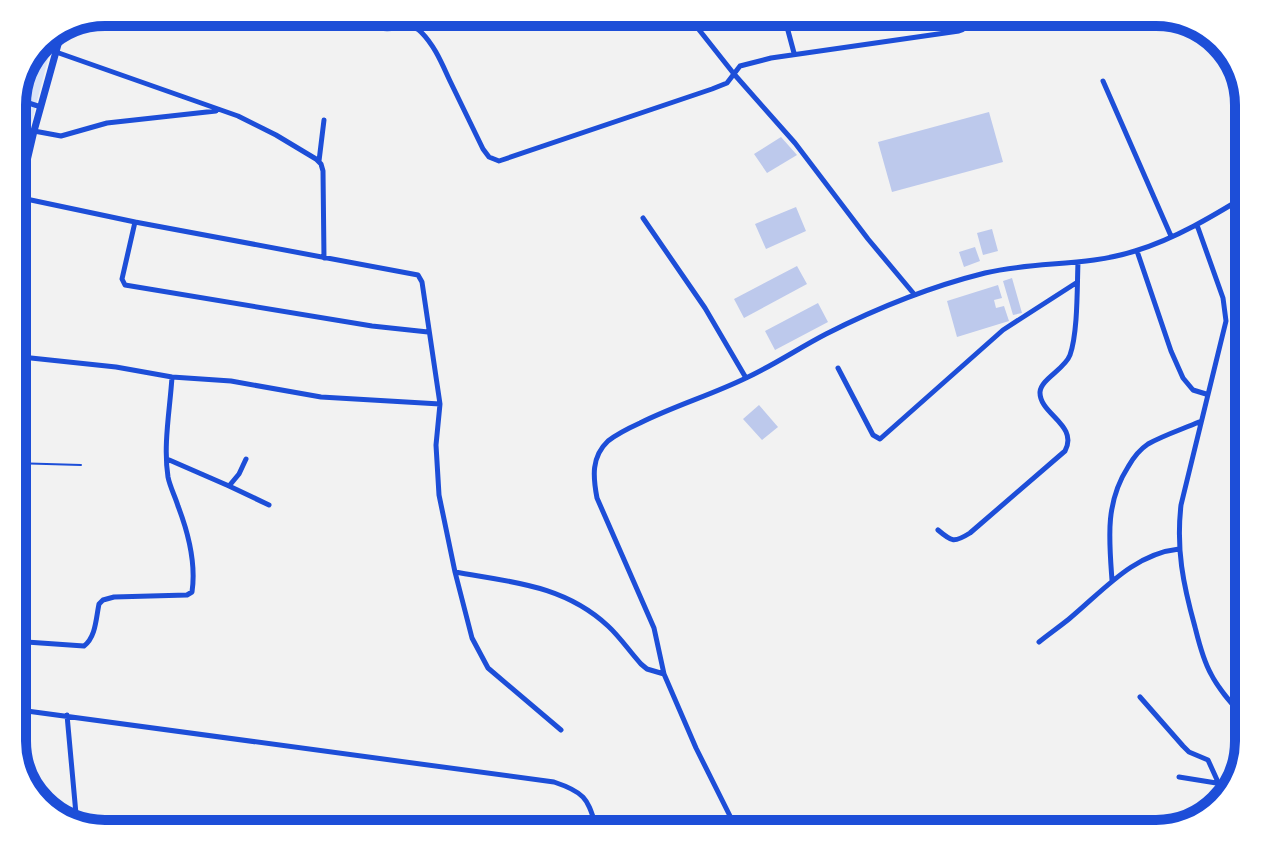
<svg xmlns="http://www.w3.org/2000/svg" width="1261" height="846" font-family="'Archivo Narrow',sans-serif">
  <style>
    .green { fill: #dbe4f7 }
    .building { fill: #bdc9ec }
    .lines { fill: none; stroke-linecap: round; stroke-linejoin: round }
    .path { stroke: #1d4ed8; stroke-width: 2 }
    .minor { stroke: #1d4ed8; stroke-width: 5 }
    .secondary { stroke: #1d4ed8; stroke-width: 7 }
    .rim { fill: none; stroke: #1d4ed8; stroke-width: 10 }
  </style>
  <rect width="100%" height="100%" fill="#f2f2f2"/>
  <path class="green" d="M55 33 15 184 12 183V105L17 90 40 39Z"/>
  <path class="building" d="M989 112 1003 162 892 192 878 142Z
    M781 137 797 155 767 173 754 154Z
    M796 207 806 231 766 249 755 224Z
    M992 229 998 251 983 255 977 233Z
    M975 247 980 261 964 267 959 252Z
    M797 266 807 284 744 318 734 299Z
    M1012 278 1022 313 1013 315 1003 281Z
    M998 285 1002 298 994 300 996 308 1004 306 1009 321 957 337 947 301Z
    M818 303 828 322 775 350 765 331Z
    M759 405 778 427 762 440 743 419Z"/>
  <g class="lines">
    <path class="path" d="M12 463 81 465"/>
    <path class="minor" d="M369 12C380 46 404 15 421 32 435 46 442 64 450 81 461 104 472 126 483 149L489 157 499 161 712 89 727 83 740 66 771 58 959 31C968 28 972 21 969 12
      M685 12 734 74 795 143 868 239 914 294
      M783 12 794 53
      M56 52 238 116 276 135 316 159 321 164 323 171 324 258
      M1103 81 1171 236
      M13 98 41 107
      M34 131 61 136 107 123 216 111
      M319 161 324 120
      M12 196 135 222 418 275 422 282 440 404 436 445 439 495 455 572 472 638 488 668 561 730
      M643 218 705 308 746 378
      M135 222 122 279 125 285 372 326 428 332
      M1197 225 1223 298 1226 321 1181 505C1176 549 1183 584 1195 627 1199 643 1203 660 1211 674 1220 692 1236 708 1249 723
      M1137 251 1171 351 1183 378 1193 390 1206 394
      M12 356 116 367 172 377 231 381 321 397 440 404
      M838 368 873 435 880 439 1003 330 1076 283
      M167 459 229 486 239 474 246 459
      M229 486 269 505
      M938 530C952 542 954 543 970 533L1065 451C1079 425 1039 414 1040 392 1041 379 1065 369 1070 355 1078 332 1077 287 1078 262
      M455 572C511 582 564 585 608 626 620 637 630 652 641 664L647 669 664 674
      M1112 580C1109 539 1105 503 1128 467 1133 458 1139 450 1148 444 1164 435 1183 429 1199 422
      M12 641 84 646C96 637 96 618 99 604L103 600 114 597 187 595 192 592C196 565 188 532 178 506 175 496 170 487 168 477 163 445 170 409 172 377
      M1039 642C1049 634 1059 627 1069 619 1103 591 1133 554 1179 549
      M1140 697 1183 746 1189 752 1208 760 1218 782
      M12 709 554 782C590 794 587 801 599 834
      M67 715 77 825
      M1179 777 1235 786
      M739 834 696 748 664 674 654 628 597 498C593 477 591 457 608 441 617 434 629 428 640 423 674 406 711 395 746 378 774 365 799 348 826 334 877 308 929 287 985 273 1034 261 1086 267 1135 251 1175 239 1213 216 1249 194"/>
    <path class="secondary" d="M12 225 34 131 62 30"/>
  </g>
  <path d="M0 0H1261V846H0ZM105 26H1156A79 79 0 0 1 1235 105V741A79 79 0 0 1 1156 820H105A79 79 0 0 1 26 741V105A79 79 0 0 1 105 26Z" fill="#fff" fill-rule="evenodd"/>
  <path class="rim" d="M105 26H1156A79 79 0 0 1 1235 105V741A79 79 0 0 1 1156 820H105A79 79 0 0 1 26 741V105A79 79 0 0 1 105 26Z"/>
</svg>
